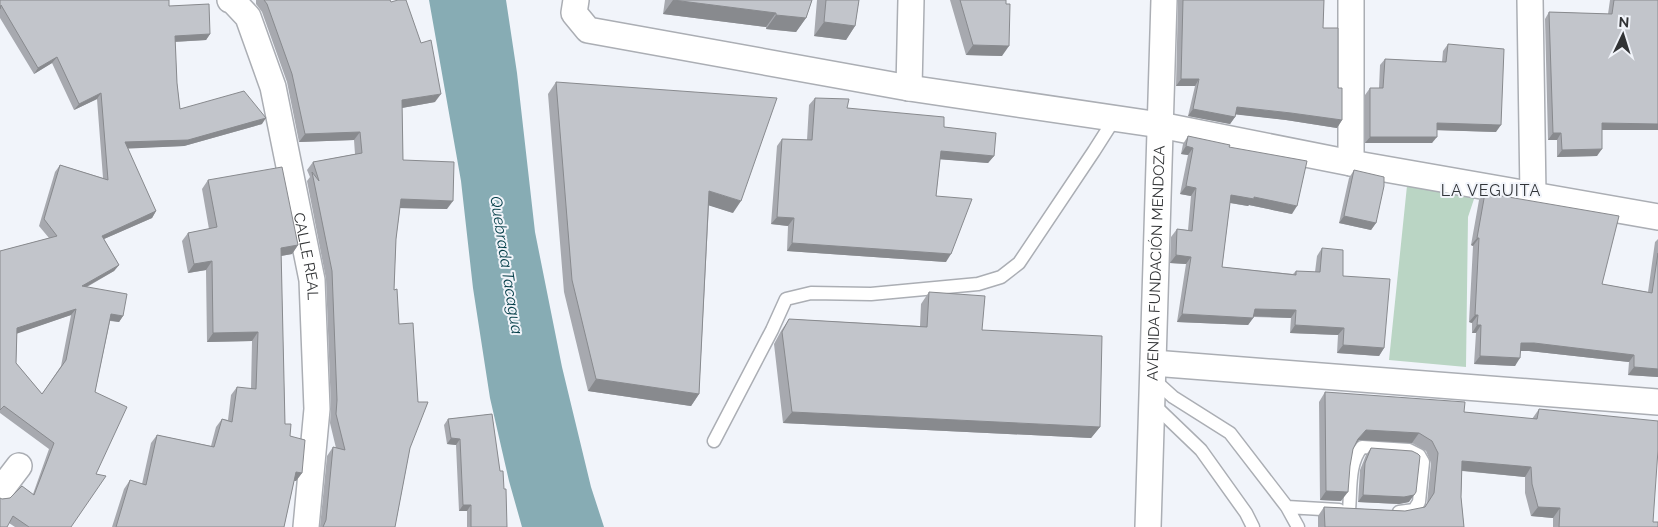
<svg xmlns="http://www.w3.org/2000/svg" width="1658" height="527" font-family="Raleway,sans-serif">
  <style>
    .green { fill: #bad5c4 }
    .water { fill: #87acb4 }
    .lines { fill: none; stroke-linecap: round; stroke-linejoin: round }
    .service-casing { stroke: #abaeb4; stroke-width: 15 }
    .minor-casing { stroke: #abaeb4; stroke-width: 28 }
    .service { stroke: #fff; stroke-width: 12 }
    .minor { stroke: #fff; stroke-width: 25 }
    .wall { fill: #a7a9af; fill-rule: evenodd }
    .shaded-wall { fill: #888a8e }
    .building { fill: #c2c5cb; stroke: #888a8e; fill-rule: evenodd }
    .labels { text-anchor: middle; stroke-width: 4; stroke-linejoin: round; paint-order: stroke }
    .street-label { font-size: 15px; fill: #313335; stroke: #f1f4fa }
    .neighbourhood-label { font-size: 16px; letter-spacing: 1px; fill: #313438; stroke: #f1f4fa }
    .water-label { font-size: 16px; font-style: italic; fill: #053f49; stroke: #f1f4fa }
  </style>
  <rect width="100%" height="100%" fill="#f1f4fa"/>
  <path class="green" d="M1408 176 1478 187 1468 217 1466 367 1389 360Z"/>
  <path class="water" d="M429 0H506L517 73 535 232 562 367 591 487 604 527H522L509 481 490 398 473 288 461 181Z"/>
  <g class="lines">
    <g class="service-casing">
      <path id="service" d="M1152 378 1173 397 1230 433 1287 507 1298 527
        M1151 402 1201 450 1246 513 1253 527
        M714 441 772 330 786 299 811 293 871 294 978 284 1001 277 1019 263 1094 151 1115 118
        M1287 507 1339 510
        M1349 510C1351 490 1348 463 1362 447L1409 450 1419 455 1423 462 1419 502 1414 510 1399 512"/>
    </g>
    <g class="minor-casing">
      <g id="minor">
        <path id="s1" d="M230 0 233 1 248 17 273 87 312 280 317 409 306 527"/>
        <path d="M576 0 574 13 588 30 909 88 1160 125 1351 163 1658 217"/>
        <path d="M1530 0 1533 195"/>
        <path d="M909 88 911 0"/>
        <path d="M1351 163V0"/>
        <path d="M1153 363 1658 402"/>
        <path d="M0 491 19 466"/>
        <path id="s2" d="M1148 527 1164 0"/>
      </g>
    </g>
    <use href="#service" class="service"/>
    <use href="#minor" class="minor"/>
  </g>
  <path class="wall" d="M0 0 169 6 210 34 206 40 175 42 177 83 180 109 262 124 184 146 127 148 156 211 152 218 104 239 119 265 114 271 87 287 123 316 119 322 110 321 95 392 71 527H15L9 523 2 499 33 494 49 449 0 413V251L49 238 39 226 55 172 60 165 103 178 97 99 74 110 52 63 34 74 0 18ZM71 315 61 366 42 394 16 363 17 333Z
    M256 0H390L435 102 402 108 403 160 447 209 400 208 396 239 394 290 399 324 410 448 395 527H320L327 456 333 447 336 448 330 423 331 408 326 279 307 181 310 177 307 170 313 162 355 154 354 140 299 142 287 82 262 12 256 4Z
    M665 0H812L806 18 796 32 766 29V27L663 14Z
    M817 0H859L855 26 846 40 814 36Z
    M950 0H1006L1002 56 966 55Z
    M1178 0H1324L1323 28 1338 88 1342 120 1337 128 1286 120 1235 114V117L1230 124 1188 116 1195 86H1176Z
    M1610 0H1658V130H1602L1597 156 1557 157V140H1548L1545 19 1549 12 1608 14Z
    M1448 44 1496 132 1437 130 1432 143H1365V95L1370 88H1379L1380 65 1385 59 1442 62 1443 51Z
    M556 82 733 213 709 205 699 394 691 406 588 391 564 292 548 94Z
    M815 98 847 108 944 127 994 156 988 163 940 159 936 196 946 262 787 251 788 226 771 224 777 146 782 139 807 140 809 105Z
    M1188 136 1229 147 1292 214 1249 205 1248 206 1230 203 1222 267 1293 274 1296 271 1315 272 1317 256 1322 248 1343 276 1384 348 1379 356 1337 353 1338 335 1290 333 1291 318 1254 317 1248 325 1177 322 1186 264 1170 263 1171 237 1177 229 1188 230 1191 196 1180 194 1188 155 1181 154 1183 144Z
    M1354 170 1376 223 1371 230 1339 223 1349 178Z
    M208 180 298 245 292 254 281 256 285 424 302 473 296 481H294L284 527H112L124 489 130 480 142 484 151 443 157 435 211 446 216 427 222 419 228 420 231 395 237 387 251 389 252 341 207 342 206 270 188 273 182 241 188 233 209 229 202 189Z
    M1485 193 1602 284 1648 292 1655 242 1658 239V377L1628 375 1629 362 1529 351H1521L1515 366 1474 364 1476 333H1472V323L1469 322 1473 246 1471 245 1479 200Z
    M929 292 982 330 1100 427 1091 438 783 423 774 344 781 331 789 319 920 326 921 304Z
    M1325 392 1464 412 1532 419 1539 409 1658 527H1553V518L1531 516 1525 493V477L1462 471 1461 497 1464 527H1318V516L1324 507 1405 511 1424 508 1427 503 1431 463 1426 451 1412 443 1359 440 1356 443 1353 449 1341 501 1320 500 1319 402Z
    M492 414 507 527H467V511H459L456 445 447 444 444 425 448 419Z
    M1371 448 1409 502 1399 504 1358 502 1360 470 1366 455Z"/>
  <path class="shaded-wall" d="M673 0 776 13 766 27 663 14Z
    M776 15 806 18 796 32 766 29Z
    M824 22 855 26 846 40 814 36Z
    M210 34 206 40 170 42 175 36Z
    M973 45 1009 46 1002 56 966 55Z
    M57 57 52 63 34 74 38 68Z
    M1181 79H1199L1195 86H1176Z
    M101 93 97 99 74 110 79 104Z
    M441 94 435 102 396 109 402 100Z
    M1237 107 1291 113 1342 120 1337 128 1286 120 1232 114Z
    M1193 109 1235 117 1230 124 1188 116Z
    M266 118 262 124 184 146 120 149 125 142Z
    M1437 123 1501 125 1496 132 1432 130Z
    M1602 123 1658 124V130H1597Z
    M360 132 354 140 299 142 305 134Z
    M1553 133H1561L1557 140H1548Z
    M1370 137H1437L1432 143H1365Z
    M1186 146 1193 148 1188 155 1181 154Z
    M1602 149 1597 156 1557 157 1562 150Z
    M941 151 994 156 988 163 936 159Z
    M1186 186 1196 188 1191 196 1180 194Z
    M709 191 741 201 733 213 701 203Z
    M1231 195 1254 197 1297 206 1292 214 1249 205 1248 206 1225 202Z
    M401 199 453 201 447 209 396 208Z
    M156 211 152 218 97 242 102 236Z
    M1344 216 1376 223 1371 230 1339 223Z
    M777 217 794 218 788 226 771 224Z
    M1477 238H1479L1473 246 1471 245Z
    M792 243 951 254 946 262 787 251Z
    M298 245 292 254 275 257 281 248Z
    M1176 255 1191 257 1186 264 1170 263Z
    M212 261 206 270 188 273 194 264Z
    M119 265 114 271 77 292 82 286Z
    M76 309 71 315 13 335 17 328Z
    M1255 309 1296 310 1291 318 1250 316Z
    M111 314 123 316 119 322 107 320Z
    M1182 314 1253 318 1248 325 1177 322Z
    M1475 315H1478L1472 323 1469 322Z
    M1295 325 1344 328 1338 335 1290 333Z
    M1477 325H1481L1476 333H1472Z
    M258 332 252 341 207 342 213 333Z
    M1521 343H1534L1634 355 1629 362 1529 351H1516Z
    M1343 345 1384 348 1379 356 1337 353Z
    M1480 356 1520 358 1515 366 1474 364Z
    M1634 367 1658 369V377L1628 375Z
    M596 379 699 394 691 406 588 391Z
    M792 412 1100 427 1091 438 783 423Z
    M1366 430 1419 433 1412 443 1359 440 1351 449 1358 439Z
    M451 438 460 439 456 445 447 444Z
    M1462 461 1531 467 1525 477 1455 470Z
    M296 472 302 473 296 481 290 480Z
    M1326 491 1348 492 1341 501 1320 500Z
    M1363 495H1414L1409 502 1399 504 1358 502Z
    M463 505H471L467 511H459Z
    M1538 507 1560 508 1553 518 1531 516Z"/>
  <path class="building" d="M0 0H169V6L209 4 210 34 175 36 177 83 180 109 244 91 266 118 188 140 125 142 156 211 102 236 119 265 82 286 127 294 123 316 111 314 95 392 127 407 96 474 106 476 71 527H29L13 516 7 527H0V498L2 499 10 498 22 486 34 495 54 443 4 406 0 410V251L57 236 44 219 60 165 108 180 101 93 79 104 57 57 38 68 1 5 0 9ZM76 309 66 360 42 394 16 363 17 328Z
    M264 0H390L391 2 398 0H406L421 43 431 40 441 94 402 100 403 160 454 162 453 201 401 199 396 239 394 290 397 289 399 324 413 323 418 402H428L410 448 395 527H323L326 520 333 447 345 450 336 414 337 400 332 271 312 172 319 181 313 162 362 153 360 132 305 134 292 74 267 4Z
    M673 0H812L806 18 776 15V13Z
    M826 0H859L855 26 824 22Z
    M960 0H1006V4H1010L1009 46 973 45Z
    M1183 0H1324L1323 28H1338V88H1342V120L1291 113 1237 107 1235 117 1193 109 1199 79H1181Z
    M1614 0H1658V124L1602 123V149L1562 150 1561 133H1553L1549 12 1612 14Z
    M1448 44 1504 49 1501 125 1437 123V137H1370V88H1383L1385 59 1446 62Z
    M556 82 777 98 741 201 709 191 699 394 596 379 572 280Z
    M815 98 849 99 847 108 944 117V127L996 133 994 156 941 151 936 196 972 199 951 254 792 243 794 218 777 217 782 139 812 140Z
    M1188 136 1230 145 1229 147 1307 161 1297 206 1254 197V199L1231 195 1222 267 1296 275V271L1320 272 1322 248 1343 250V276L1390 279 1384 348 1343 345 1344 328 1295 325 1296 310 1255 309 1253 318 1182 314 1191 257 1176 255 1177 229 1192 231 1196 188 1186 186 1193 148 1186 146Z
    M282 167 298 245 281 248 285 424H291L290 436 305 440 302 473 296 472 284 527H116L130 480 146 485 157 435 214 447 222 419 232 422 237 387 256 389 258 332 213 333 212 261 194 264 188 233 217 227 208 180Z
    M1354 170 1384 177V186L1376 223 1344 216Z
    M1485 193 1619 216 1602 284 1652 293 1658 253V369L1634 367V355L1534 343H1521L1520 358 1480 356 1481 325H1477L1478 315H1475L1479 238H1477Z
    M929 292 985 296 982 330 1102 336 1100 427 792 412 782 332 789 319 927 327Z
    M1325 392 1465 402 1464 412 1537 419 1539 409 1658 421V450L1653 522H1658V527H1559L1560 508 1538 507 1532 484 1531 467 1462 461 1461 497 1464 527H1325L1324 507 1405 511 1425 507 1434 493 1438 453 1432 441 1419 433 1366 430 1358 439 1353 449 1350 466 1348 492 1326 491Z
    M492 414 500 471H503L504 489H506L507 527H471V505H463L460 439 451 438 448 419Z
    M1371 448 1412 451 1418 454 1420 456 1416 492 1414 495 1404 497 1363 495 1365 463Z"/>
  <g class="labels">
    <g class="street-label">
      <text dy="5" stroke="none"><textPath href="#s1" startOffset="272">CALLE REAL</textPath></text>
      <text dy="5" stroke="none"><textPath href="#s2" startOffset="264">AVENIDA FUNDACIÓN MENDOZA</textPath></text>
    </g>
    <g class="neighbourhood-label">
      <text x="1491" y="196">LA VEGUITA</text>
    </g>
    <g class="water-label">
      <text transform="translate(507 265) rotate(81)" y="6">Quebrada Tacagua</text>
    </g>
  </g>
  <g transform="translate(1623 35) rotate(4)" stroke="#f1f4fa" stroke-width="4" paint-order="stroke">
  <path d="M0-4L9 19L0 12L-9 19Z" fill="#313335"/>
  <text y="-8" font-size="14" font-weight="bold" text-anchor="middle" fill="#313335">N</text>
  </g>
</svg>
